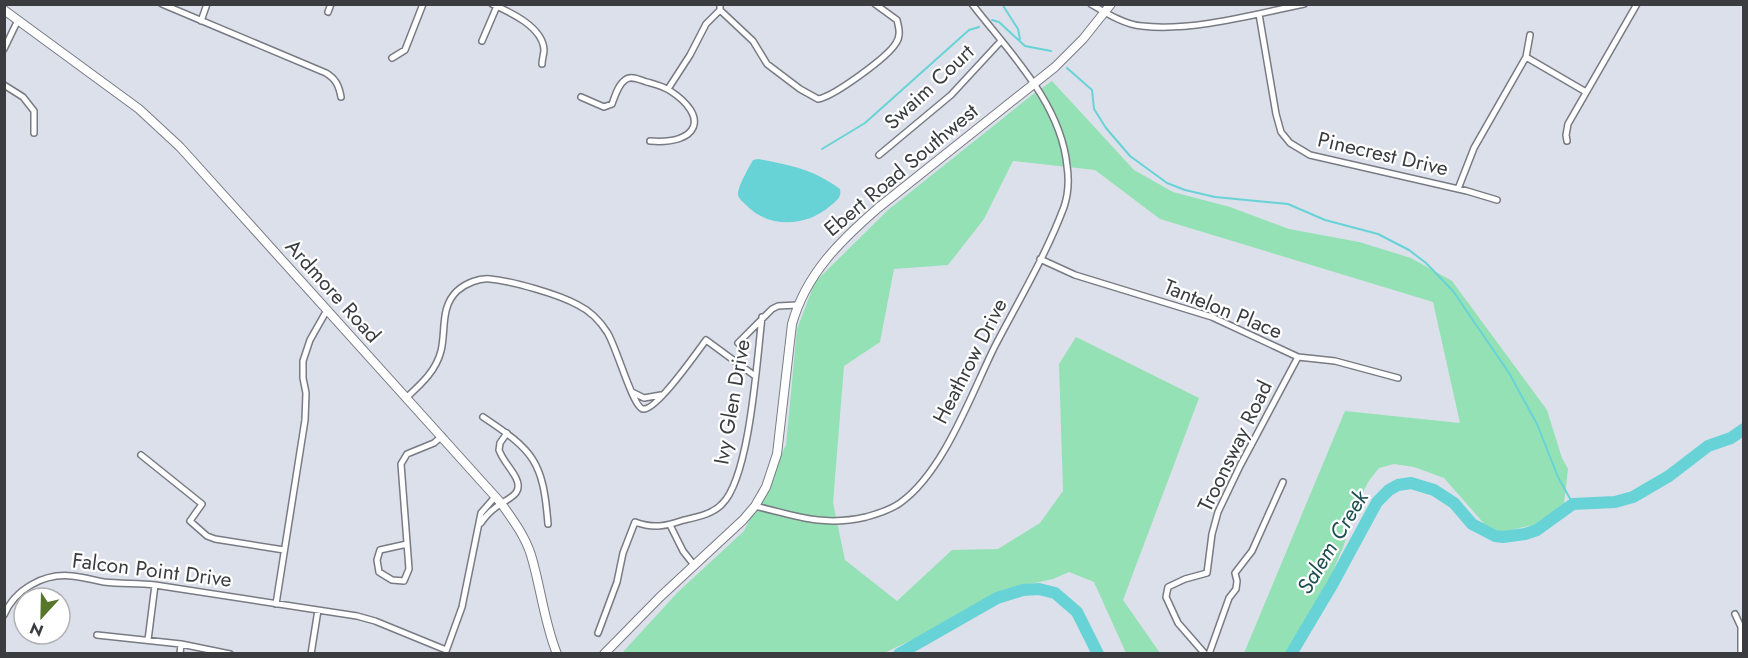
<svg xmlns="http://www.w3.org/2000/svg" width="1748" height="658" font-family="Jost,sans-serif">
  <style>
    .green { fill: #94e1b5 }
    .water { fill: #68d3d6 }
    .lines { fill: none; stroke-linecap: round; stroke-linejoin: round }
    .stream { stroke: #68d3d6; stroke-width: 2 }
    .river { stroke: #68d3d6; stroke-width: 12 }
    .street-casing { stroke: #787b84; stroke-width: 8 }
    .secondary-casing { stroke: #787b84; stroke-width: 10 }
    .street { stroke: #fff; stroke-width: 5 }
    .secondary { stroke: #fff; stroke-width: 8 }
    .labels { text-anchor: middle; stroke-width: 4.5; stroke-linejoin: round; paint-order: stroke }
    .street-label { font-size: 21px; fill: #3a3c40; stroke: #fff }
    .water-label { font-size: 22px; font-style: italic; fill: #1e4e4f; stroke: #fff }
  </style>
  <rect width="100%" height="100%" fill="#dce0ea"/>
  <path class="green" d="M1052 81 1134 170 1173 192 1230 207 1289 229 1359 242 1411 258 1452 281 1547 410 1562 458 1568 469 1564 504 1537 524 1503 532 1487 527 1444 478 1414 467 1394 464 1379 468 1368 482 1353 513 1344 545 1328 582 1287 653H1244L1345 411 1460 423 1433 302 1160 219 1095 170 1013 161 984 219 948 265 894 269 880 342 844 366 833 503 845 560 897 601 952 550 998 549 1040 523 1063 491 1059 364 1076 337 1199 398 1123 600 1160 653H1126L1094 582 1069 572 1053 579 1007 589 966 610 933 630 884 653 621 654 678 592 744 531 786 445 797 329 815 282 888 210 1032 95Z"/>
  <path class="water" d="M758 159C790 165 813 169 840 189 842 198 836 201 829 207 805 227 769 228 747 206 744 203 739 199 738 195 737 188 749 167 753 160Z"/>
  <g class="lines">
    <path class="stream" d="M1002 4 1018 29 1020 39
      M992 20 999 22 1025 46 1051 51
      M1067 68 1092 90 1094 109 1106 128 1130 156 1167 183 1185 190 1215 197 1288 204 1325 220 1378 234 1409 250 1426 263 1453 291 1509 373 1537 424 1558 477 1573 504
      M822 149 865 123 969 30 979 27"/>
    <path class="river" d="M899 654 997 598 1023 590 1039 589 1055 593 1077 612 1098 654
      M1291 654 1332 585 1377 502 1389 490 1398 485 1411 483 1434 490 1454 503 1472 524 1495 536 1503 537 1525 534 1537 530 1573 504 1615 502 1633 497 1669 476 1708 446 1731 438 1744 429"/>
    <g class="street-casing">
      <path id="street" d="M162 4 326 73C336 79 339 86 341 97
        M492 4C510 12 543 27 544 50 544 54 542 59 542 64
        M720 4V10L753 41 767 64 800 89 818 99C833 97 888 57 896 43 901 36 899 28 897 20L875 4
        M1091 4C1106 13 1125 25 1142 26 1191 32 1256 14 1304 4
        M328 12 331 4
        M1259 14 1276 114 1281 132 1290 143 1310 155 1467 191 1497 200
        M201 21 207 4
        M482 41 497 6
        M4 49 18 20
        M1526 57 1586 92
        M392 58 405 50 423 4
        M4 85 23 97 34 111V133
        M668 89 690 55 706 24 720 10
        M581 97 604 107 612 104C615 96 618 85 625 80 631 75 640 80 647 82 654 84 662 86 669 90 711 117 698 145 650 141
        M1567 141 1566 135 1568 124 1637 4
        M879 155 951 95 1001 41
        M1458 189 1474 148 1526 57 1530 35
        M1040 259 1075 275 1212 317 1298 357 1335 361 1398 378
        M738 343 772 309 778 306 797 305
        M632 392 644 398 661 395
        M406 398C421 384 436 371 441 351 446 331 440 307 457 291 466 283 479 278 490 279 512 281 558 294 578 305 590 311 600 321 607 332 616 345 633 408 643 409 656 411 697 352 706 340L755 376
        M483 417C534 451 543 461 548 524
        M141 455 202 504 190 521 207 536 215 539 284 550
        M755 506C796 516 823 527 866 517 877 514 890 510 900 503 944 472 971 394 995 346 1019 300 1046 255 1064 207 1068 195 1069 179 1067 166 1061 103 1009 52 972 4
        M481 523C486 515 494 508 502 503 512 497 523 492 516 478 511 468 503 461 499 450L500 443 507 433
        M670 525 683 551 694 565
        M407 544 380 550 377 560 379 572 392 580 404 581 409 569 401 464 407 454 434 443 442 436
        M276 604 305 420 306 393 303 378V361L310 340 327 310
        M1735 614 1741 627V654
        M4 615C15 589 44 573 72 576 83 577 93 580 104 582 121 584 138 583 155 585L357 616 375 621 446 650
        M598 633 617 582 623 553 635 522C654 529 666 526 684 520 697 517 713 514 722 504 750 477 757 358 762 317
        M97 635 181 644 230 654
        M148 640 155 585
        M180 654 181 644
        M311 654 318 610
        M445 654 462 607 481 513 495 497
        M1205 654 1178 623 1166 597 1168 587 1185 579 1207 573 1212 534 1218 512 1240 466 1298 357
        M1209 654 1229 598 1236 589 1237 581 1235 573 1252 551 1283 482"/>
    </g>
    <g class="secondary-casing">
      <path id="secondary" d="M4 10 139 109 180 147 501 503C513 520 525 536 531 555 541 588 544 622 557 654
        M604 654 660 597 743 520 755 506 766 487 777 454 792 324C806 274 840 241 878 208L1055 67 1083 39 1111 4"/>
    </g>
    <use href="#street" class="street"/>
    <use href="#secondary" class="secondary"/>
  </g>
  <g class="labels">
    <g class="street-label">
      <text transform="translate(929 87) rotate(-43)" y="7">Swaim Court</text>
      <text transform="translate(1383 154) rotate(13)" y="7">Pinecrest Drive</text>
      <text transform="translate(901 170) rotate(-40)" y="7">Ebert Road Southwest</text>
      <text transform="translate(333 291) rotate(48)" y="7">Ardmore Road</text>
      <text transform="translate(1223 309) rotate(22)" y="7">Tantelon Place</text>
      <text transform="translate(970 361) rotate(-63)" y="7">Heathrow Drive</text>
      <text transform="translate(732 402) rotate(-80)" y="7">Ivy Glen Drive</text>
      <text transform="translate(1235 446) rotate(-64)" y="7">Troonsway Road</text>
      <text transform="translate(152 570) rotate(7)" y="7">Falcon Point Drive</text>
    </g>
    <g class="water-label">
      <text transform="translate(1332 542) rotate(-59)" y="8">Salem Creek</text>
    </g>
  </g>
  <rect width="1748" height="658" fill="none" stroke="#3a3c40" stroke-width="12"/>
  <g transform="translate(42 616) rotate(202)"><circle r="28" fill="#ffffff" stroke="#b0b1b3" stroke-width="1.5"/>
  <path d="M0-4.5L10 22L0 15L-10 22Z" fill="#57762c"/>
  <text y="-9" font-size="16" font-weight="bold" text-anchor="middle" fill="#3a3c40">N</text>
  </g>
</svg>
